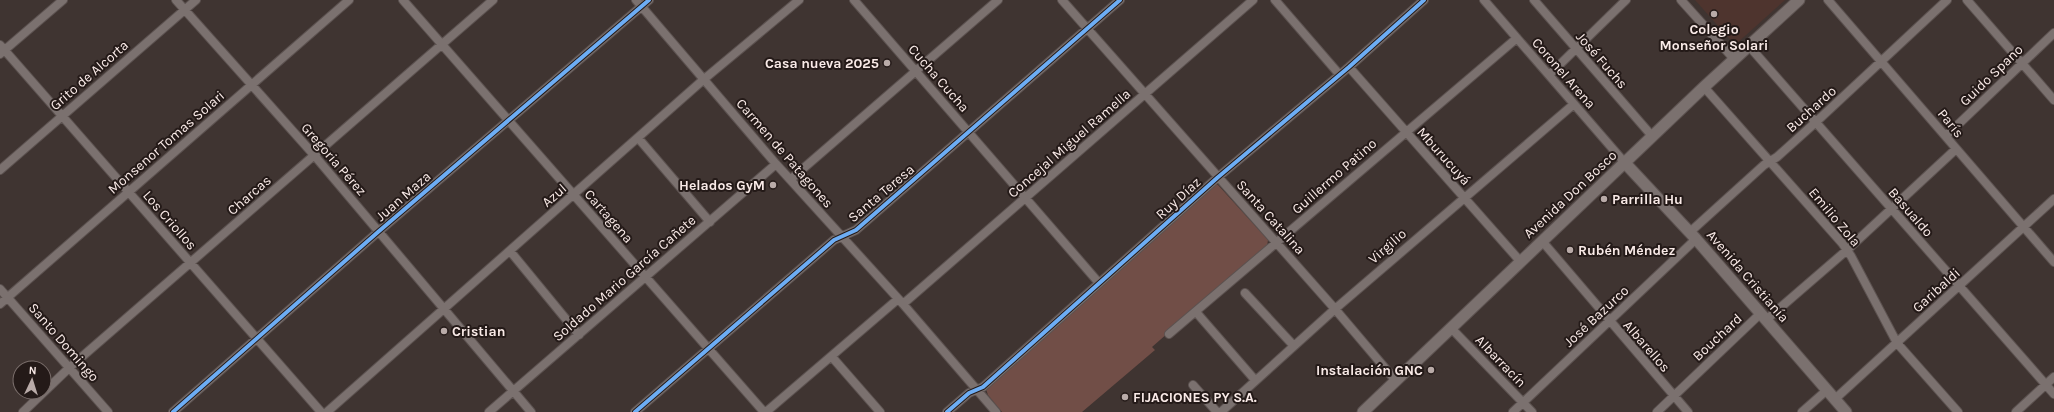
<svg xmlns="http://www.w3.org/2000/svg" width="2054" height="412" font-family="Karla,sans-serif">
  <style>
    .built { fill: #4e342e }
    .green { fill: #714e47 }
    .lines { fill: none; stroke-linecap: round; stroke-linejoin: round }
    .street-casing { stroke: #5c5250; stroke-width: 10 }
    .secondary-casing { stroke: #5c5250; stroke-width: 13 }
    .street { stroke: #7b716f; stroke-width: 8 }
    .secondary { stroke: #7b716f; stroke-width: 11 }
    .cycleway-casing { stroke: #241a18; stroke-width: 6 }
    .cycleway { stroke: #6dadf4; stroke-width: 4 }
    .poi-dot { fill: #b9aba8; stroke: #241a18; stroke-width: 1.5 }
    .labels { text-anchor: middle; stroke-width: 4; stroke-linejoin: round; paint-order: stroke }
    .poi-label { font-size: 14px; font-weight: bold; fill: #faebe8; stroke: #241a18; text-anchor: start }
    .street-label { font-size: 14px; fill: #faebe8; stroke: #241a18 }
  </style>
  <rect width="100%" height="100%" fill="#3f3431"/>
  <path class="built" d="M1695 0H1785L1735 45Z"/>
  <path class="green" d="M1215 184 1218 185 1268 240 1267 246 1152 347 1155 350 1082 412H1002L988 395 986 389Z"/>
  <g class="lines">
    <g class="street-casing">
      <path id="street" d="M176 0 314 155 531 412
        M403 0 764 412
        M636 0 776 164 903 304 996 412
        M854 0 1099 283
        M1062 0 1335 309 1396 381
        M1275 0 1339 74
        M1484 0 1625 163
        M1534 0 1652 136
        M1681 0 1734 59
        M1828 0 2054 262
        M1967 0 2054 100
        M0 45 321 412
        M1749 46 2054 394
        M0 54 63 0
        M1349 67 1520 261
        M1549 75 1626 0
        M1704 87 1842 243 1851 256 1897 343 1958 412
        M1946 136 2054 33
        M639 139 710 222
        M0 170 196 0
        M791 179 998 0
        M1690 232 1764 165 1777 157 1816 122 1947 0
        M1542 241 1688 412
        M510 251 579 335
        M0 289 108 412
        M1245 293 1294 346
        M0 304 349 0
        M903 304 1253 0
        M1196 312 1255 380
        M1766 320 1847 250 1956 149
        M1451 328 1532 412
        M1169 334 1517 38
        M832 357 880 412
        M1193 385 1217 412
        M1835 399 2054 199
        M23 412 69 368 493 0
        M173 412 378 232 649 0
        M327 412 703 80 799 0
        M489 412 776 164
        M635 412 834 240 856 230 1120 0
        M766 412 898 299
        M947 412 969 393 983 387 1217 178 1349 67 1424 0
        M1221 412 1335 309 1574 104
        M1513 412 1696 239
        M1657 412 1761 313
        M1802 412 1827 390
        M2016 412 2054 377"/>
    </g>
    <g class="secondary-casing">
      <path id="secondary" d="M1625 163 1696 239 1846 412
        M1363 412 1704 87 1799 0"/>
    </g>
    <use href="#street" class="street"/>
    <use href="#secondary" class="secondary"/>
    <g class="cycleway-casing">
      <path id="cycleway" d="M173 412 378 232 649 0
        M635 412 834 240 856 230 1120 0
        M947 412 969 393 983 387 1217 178 1349 67 1424 0"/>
    </g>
    <use href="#cycleway" class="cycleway"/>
  </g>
  <g class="poi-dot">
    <circle cx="1714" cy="14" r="4"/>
    <circle cx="887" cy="63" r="4"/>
    <circle cx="773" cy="185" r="4"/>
    <circle cx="1604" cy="199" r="4"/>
    <circle cx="1570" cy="250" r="4"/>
    <circle cx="444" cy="331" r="4"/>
    <circle cx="1431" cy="370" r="4"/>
    <circle cx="1125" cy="397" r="4"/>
  </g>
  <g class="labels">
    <g class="poi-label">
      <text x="1714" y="34" text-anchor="middle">Colegio<tspan x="1714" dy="16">Monseñor Solari</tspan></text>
      <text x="879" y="68" text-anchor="end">Casa nueva 2025</text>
      <text x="765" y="190" text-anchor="end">Helados GyM</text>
      <text x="1612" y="204">Parrilla Hu</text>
      <text x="1578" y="255">Rubén Méndez</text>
      <text x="452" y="336">Cristian</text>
      <text x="1423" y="375" text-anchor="end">Instalación GNC</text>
      <text x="1133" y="402">FIJACIONES PY S.A.</text>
    </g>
    <g class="street-label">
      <text transform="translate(1602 60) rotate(49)" y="5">José Fuchs</text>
      <text transform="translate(1564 73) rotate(49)" y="5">Coronel Arena</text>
      <text transform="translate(89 75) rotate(-41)" y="5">Grito de Alcorta</text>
      <text transform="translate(1991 75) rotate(-44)" y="5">Guido Spano</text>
      <text transform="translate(939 78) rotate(49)" y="5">Cucha Cucha</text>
      <text transform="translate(1811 109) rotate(-42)" y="5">Buchardo</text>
      <text transform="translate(1951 123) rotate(51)" y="5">París</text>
      <text transform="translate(166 142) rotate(-41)" y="5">Monsenor Tomas Solari</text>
      <text transform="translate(1069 143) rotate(-41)" y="5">Concejal Miguel Ramella</text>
      <text transform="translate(785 153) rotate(49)" y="5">Carmen de Patagones</text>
      <text transform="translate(1444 156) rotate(48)" y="5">Mburucuyá</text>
      <text transform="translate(334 159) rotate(49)" y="5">Gregoria Pérez</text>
      <text transform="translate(1334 176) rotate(-41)" y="5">Guillermo Patino</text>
      <text transform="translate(881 193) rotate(-40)" y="5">Santa Teresa</text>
      <text transform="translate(1570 194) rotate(-43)" y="5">Avenida Don Bosco</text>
      <text transform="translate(249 195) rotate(-41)" y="5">Charcas</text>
      <text transform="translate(554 195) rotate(-41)" y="5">Azul</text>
      <text transform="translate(403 196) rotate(-41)" y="5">Juan Maza</text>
      <text transform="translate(1178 198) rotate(-42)" y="5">Ruy Díaz</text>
      <text transform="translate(1911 212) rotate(49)" y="5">Basualdo</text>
      <text transform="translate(609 216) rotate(49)" y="5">Cartagena</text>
      <text transform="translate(1271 217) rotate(48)" y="5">Santa Catalina</text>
      <text transform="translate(1835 217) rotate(50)" y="5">Emilio Zola</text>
      <text transform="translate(170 220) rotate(49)" y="5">Los Criollos</text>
      <text transform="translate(1387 246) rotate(-41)" y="5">Virgilio</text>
      <text transform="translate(1748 276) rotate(49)" y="5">Avenida Cristianía</text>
      <text transform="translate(624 278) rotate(-41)" y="5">Soldado Mario García Cañete</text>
      <text transform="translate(1936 290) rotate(-42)" y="5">Garibaldi</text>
      <text transform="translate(1596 316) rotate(-43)" y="5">José Bazurco</text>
      <text transform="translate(1717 337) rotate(-43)" y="5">Bouchard</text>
      <text transform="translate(64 342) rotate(49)" y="5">Santo Domingo</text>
      <text transform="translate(1647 346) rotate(49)" y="5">Albarellos</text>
      <text transform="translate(1501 361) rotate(46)" y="5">Albarracín</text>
    </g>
  </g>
  <g transform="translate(32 380) rotate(4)"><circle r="19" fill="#241a18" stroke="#7a6e6b"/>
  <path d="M0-3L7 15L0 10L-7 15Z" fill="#b9aba8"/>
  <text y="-6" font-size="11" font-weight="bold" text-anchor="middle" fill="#faebe8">N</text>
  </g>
</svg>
